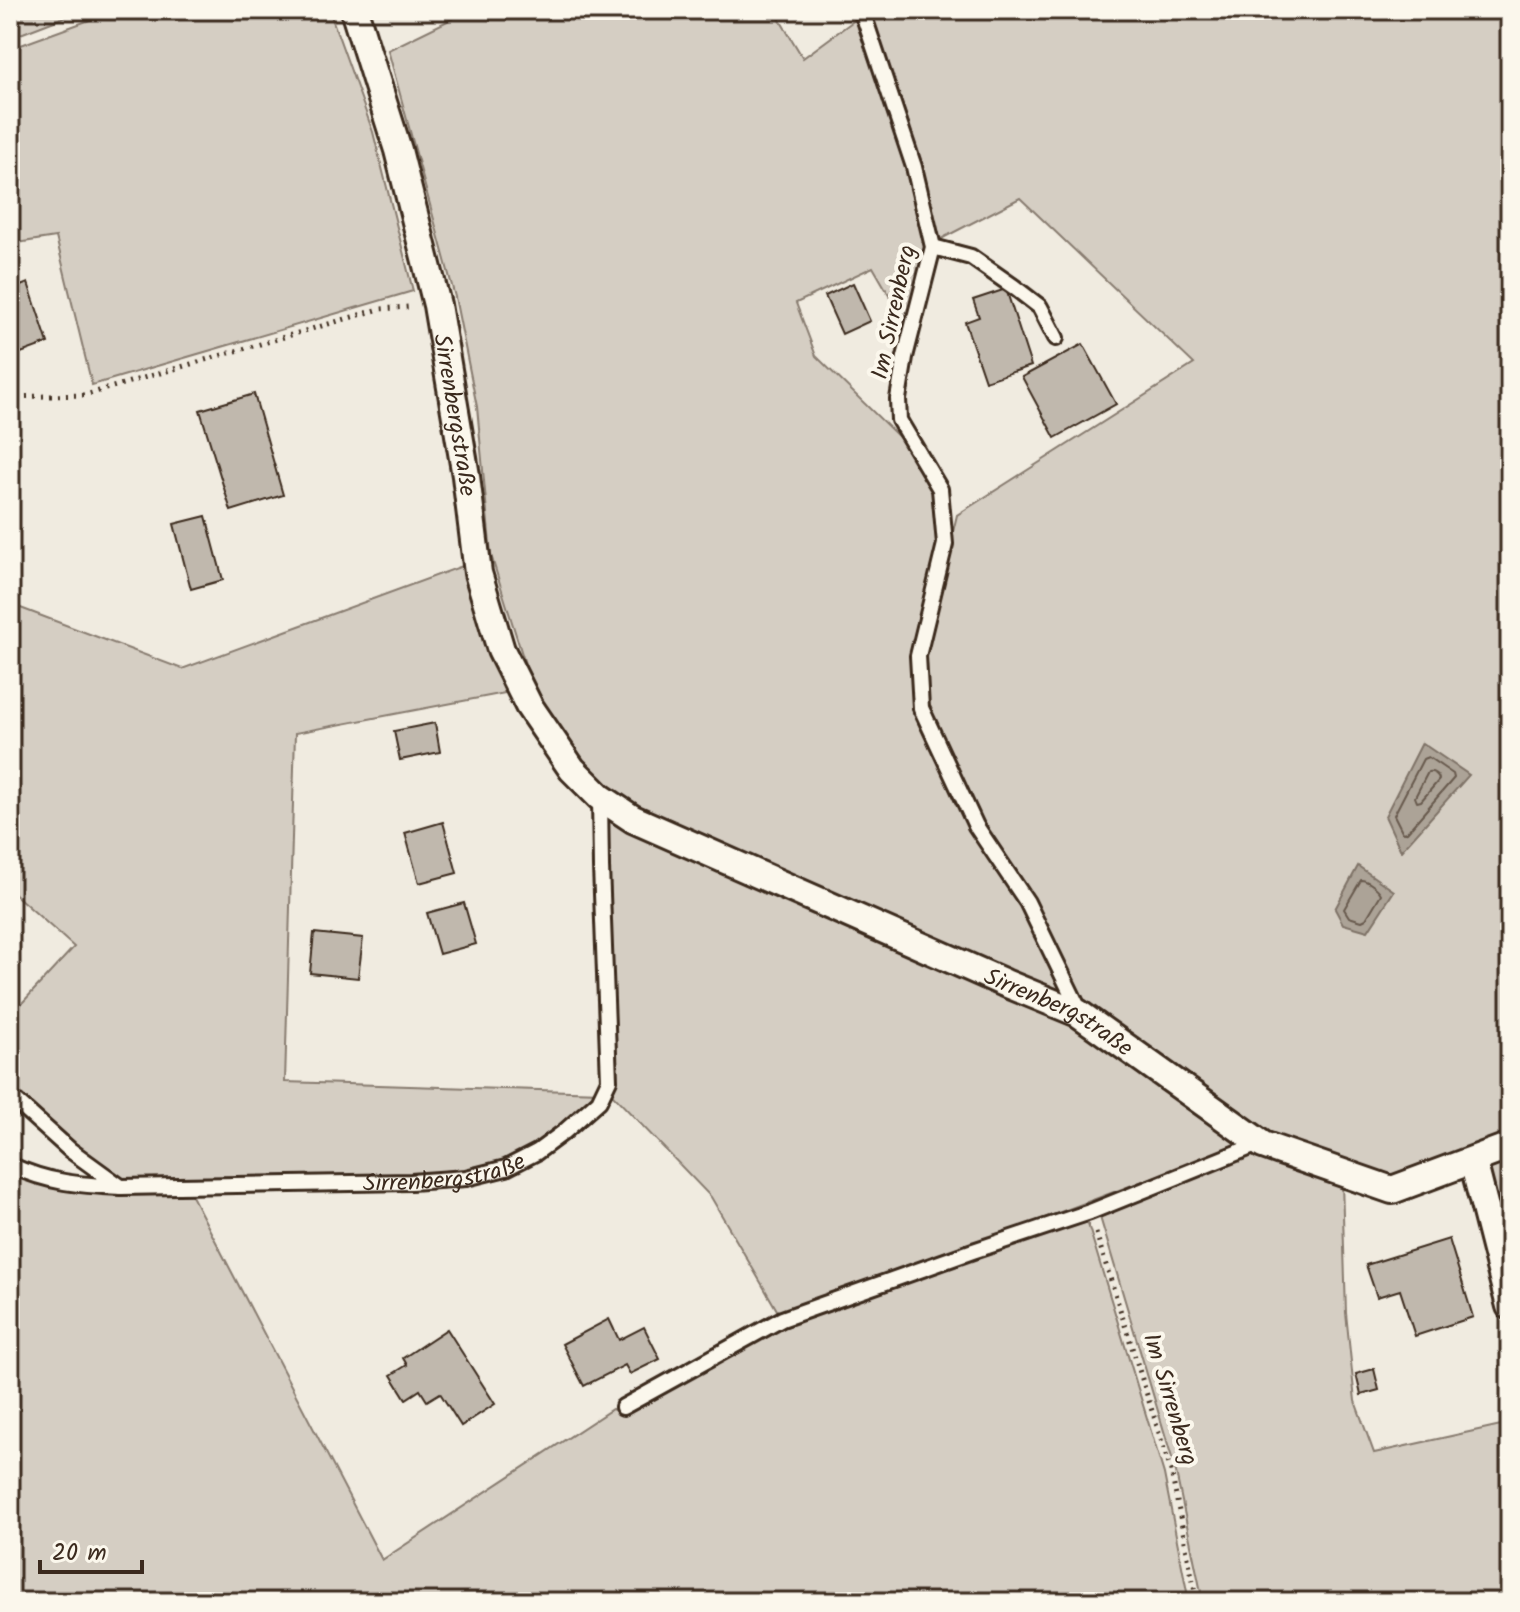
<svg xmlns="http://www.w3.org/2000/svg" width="1520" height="1612" font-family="Kalam,sans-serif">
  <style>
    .green { fill: #d5cec3; stroke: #887c70; stroke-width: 2 }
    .water { fill: #aca397; stroke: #7f7367; stroke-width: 2 }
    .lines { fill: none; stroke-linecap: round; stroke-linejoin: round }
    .shore { stroke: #685a4e; stroke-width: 2 }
    .building { fill: #c0b8ad; stroke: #3b2a1e; stroke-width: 2 }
    .service-casing { stroke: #3b2a1e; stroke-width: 20 }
    .minor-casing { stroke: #3b2a1e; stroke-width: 32 }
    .path { stroke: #3b2a1e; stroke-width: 5; stroke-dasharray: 2 6; stroke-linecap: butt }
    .service { stroke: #fbf7ec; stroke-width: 14 }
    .minor { stroke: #fbf7ec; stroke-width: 26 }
    .labels { text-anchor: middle; stroke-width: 8; stroke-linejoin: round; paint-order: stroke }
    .street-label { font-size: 24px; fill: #3b2a1e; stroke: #fbf7ec }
  </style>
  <rect width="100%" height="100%" fill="#f0ebe0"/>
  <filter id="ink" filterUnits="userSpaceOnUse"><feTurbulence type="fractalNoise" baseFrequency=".0125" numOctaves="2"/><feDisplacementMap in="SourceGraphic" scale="16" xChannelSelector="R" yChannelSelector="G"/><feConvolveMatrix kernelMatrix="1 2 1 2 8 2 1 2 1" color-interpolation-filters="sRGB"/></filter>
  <g filter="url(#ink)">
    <path class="green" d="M10 10H83L10 38Z
      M117 10H329L373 132 413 291 92 385 56 237 10 244V49Z
      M470 10H774L803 58 856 19 899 132 927 252 909 329 873 267 796 303 816 356 905 443 938 502 939 534 913 659V713L971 831 1023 905 1070 1001 626 804 579 762 530 680 491 555 477 407 455 297 388 50Z
      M868 10H1510V1137L1388 1185 1273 1140 1082 1002 980 821 926 704 923 656 957 515 1194 364 1020 198 939 240 906 129 910 126Z
      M465 565 480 630 505 693 295 733 285 1082 600 1092 563 1128 537 1145 505 1162 465 1173 412 1177 124 1182 73 1143 10 1084V1016L74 947 10 890V604L182 669Z
      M608 814 1074 1021 1247 1142 781 1317 711 1197 611 1093 615 1060 612 1005Z
      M1260 1151 1342 1182 1346 1313 1355 1401 1374 1453 1510 1423V1602H1203L1175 1468 1100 1217Z
      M1510 1151V1289L1477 1163Z
      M10 1171C69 1197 127 1193 190 1192L382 1560 612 1409 620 1413 783 1321 1087 1221 1164 1474 1189 1602H10Z"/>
    <path class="water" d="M1422 743 1469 775 1401 851 1385 816Z
      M1358 866 1394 891 1368 931 1343 924 1335 909Z"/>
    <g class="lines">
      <path class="shore" d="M1428 757 1453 774 1454 778 1407 832 1403 833 1394 815 1423 759Z
        M1428 772C1433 771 1439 775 1439 780L1421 801 1417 802 1415 797Z
        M1361 880C1367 880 1378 888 1381 894L1366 919 1362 921 1349 917 1344 909Z"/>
    </g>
    <path class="building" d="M28 283 48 343 10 357V290Z
      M853 283 870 321 842 334 825 296Z
      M1006 289 1031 366 985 381 965 322 979 317 973 300Z
      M1083 344 1116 404 1055 438 1022 377Z
      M254 394 283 495 231 511 200 410Z
      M206 516 223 580 191 589 174 524Z
      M435 723 440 752 400 760 394 731Z
      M443 822 457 873 419 883 405 833Z
      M464 903 476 944 439 954 427 913Z
      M314 933 363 938 358 978 310 973Z
      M1449 1239 1473 1317 1415 1336 1400 1290 1377 1297 1366 1265Z
      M609 1319 619 1340 644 1327 660 1359 630 1374 625 1365 584 1386 562 1344Z
      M447 1329 495 1404 461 1426 440 1393 427 1401 420 1390 406 1399 391 1375 407 1365 403 1358Z
      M1374 1369 1379 1390 1361 1395 1356 1374Z"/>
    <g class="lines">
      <g class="service-casing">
        <g id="service">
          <path d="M860 10 865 20 914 167 933 247 905 357 898 399 899 420 940 489 945 544 918 656 921 708 976 826 1027 902 1076 1003 1078 1013"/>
          <path d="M933 247 971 257 1014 287 1040 307 1056 338"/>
          <path d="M10 1096 70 1150 121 1187"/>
          <path id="s1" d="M10 1165C49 1183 79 1185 121 1187L411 1182 466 1178 506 1168 537 1152 564 1132 599 1101 609 1080 601 867 600 797"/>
          <path d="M623 1407 782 1319 973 1251 1090 1212 1261 1143"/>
        </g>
      </g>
      <g class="minor-casing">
        <g id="minor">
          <path id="s2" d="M354 10 398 150 437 305 466 476 478 573 501 650 529 706 572 769 600 797 633 819 1005 983 1078 1013 1263 1145 1392 1190 1510 1146"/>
          <path d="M1473 1161 1510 1306"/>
        </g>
      </g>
      <path class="path" d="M10 397 85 395 380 309 408 307
        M1096 1233 1171 1471 1197 1602"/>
      <use href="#service" class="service"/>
      <use href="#minor" class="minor"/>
    </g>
  </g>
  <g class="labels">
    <g class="street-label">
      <text transform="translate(893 312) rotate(-78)" y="8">Im Sirrenberg</text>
      <text dy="8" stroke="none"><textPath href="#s2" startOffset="418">Sirrenbergstraße</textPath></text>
      <text dy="8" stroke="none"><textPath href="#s2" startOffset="1344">Sirrenbergstraße</textPath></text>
      <text dy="8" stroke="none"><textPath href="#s1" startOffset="438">Sirrenbergstraße</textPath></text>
      <text transform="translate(1171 1399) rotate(73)" y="8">Im Sirrenberg</text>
    </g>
  </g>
  <rect width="1520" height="1612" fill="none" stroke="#fbf7ec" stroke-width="40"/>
  <rect x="20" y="20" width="1480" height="1572" fill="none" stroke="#3b2a1e" stroke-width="3" filter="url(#ink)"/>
  <path d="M40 1560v12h102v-12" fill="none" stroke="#3b2a1e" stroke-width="4"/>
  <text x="52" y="1560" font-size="24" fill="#3b2a1e" stroke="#fbf7ec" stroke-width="6" paint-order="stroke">20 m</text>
</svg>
